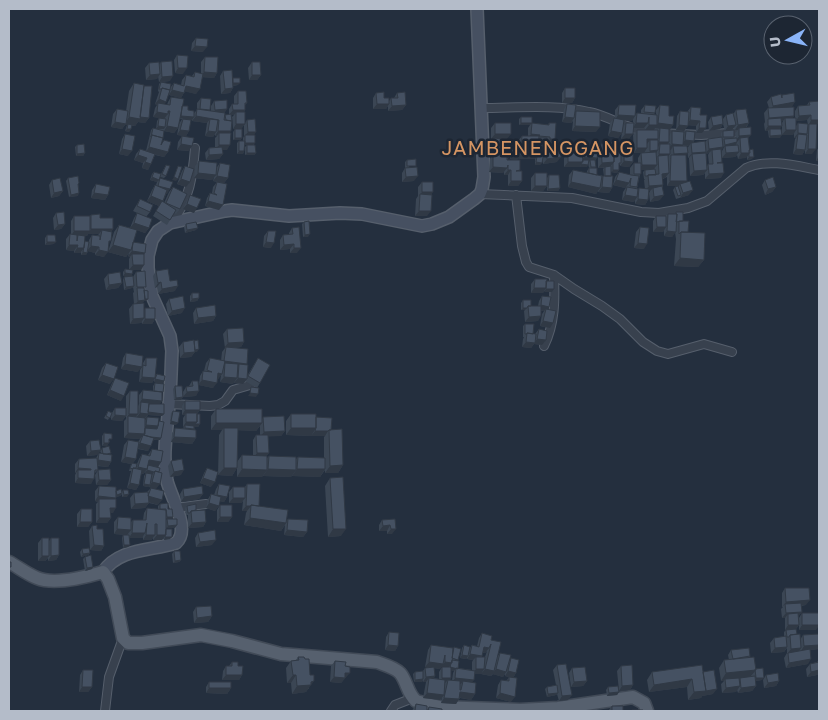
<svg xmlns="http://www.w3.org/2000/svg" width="828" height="720" font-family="'Golos Text',sans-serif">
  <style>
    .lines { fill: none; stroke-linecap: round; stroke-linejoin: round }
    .street-casing { stroke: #565f6c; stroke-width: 10 }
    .secondary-casing { stroke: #565f6c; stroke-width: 14 }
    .primary-casing { stroke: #414a57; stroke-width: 15 }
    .street { stroke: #38414e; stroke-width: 8 }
    .secondary { stroke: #465061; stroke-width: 11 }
    .primary { stroke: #56606e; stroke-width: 12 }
    .wall { fill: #3b4654; fill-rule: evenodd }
    .shaded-wall { fill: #303945 }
    .building { fill: #455162; stroke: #303945 }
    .labels { text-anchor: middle; stroke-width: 5; stroke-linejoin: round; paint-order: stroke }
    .quarter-label { font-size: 20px; letter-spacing: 1px; fill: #d59563; stroke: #1d2633 }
  </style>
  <rect width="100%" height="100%" fill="#242f3e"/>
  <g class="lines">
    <g class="street-casing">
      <path id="street" d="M481 108C517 108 554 104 589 112 610 116 626 129 648 132
        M659 133 701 135 741 132
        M480 194 572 198 641 212 659 213 688 208 707 201 746 168C767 158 797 166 819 170
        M516 195 522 246 526 262 529 267 554 275 574 289 602 306 620 319 643 342 657 351 668 354 704 344 732 352
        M171 222C190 202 193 173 195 148
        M544 346C555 324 555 300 554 275
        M169 404 210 406 218 405 225 401 233 390 250 385
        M176 508 206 504
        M105 711 109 677 123 638
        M391 711 395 705 413 698"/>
    </g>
    <g class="secondary-casing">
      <path id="secondary" d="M103 572C119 548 151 551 176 543 191 530 171 497 167 481 162 456 167 430 169 405 171 387 171 369 172 351L170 336 152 296 148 268V256L152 240 158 231 170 223 225 211 232 210 289 216 340 213 362 214 422 226 432 224 449 217 474 199 480 194 482 189 484 177 477 9"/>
    </g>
    <g class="primary-casing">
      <path id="primary" d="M9 562C18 567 27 574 37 578 54 585 86 577 103 572L108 579 115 597 123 638 128 643H142L201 635 232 641 281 654 377 662C385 665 394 667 400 673 407 681 407 693 416 701L440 707 520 710 558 708 633 697 644 703 647 711"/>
    </g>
    <use href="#street" class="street"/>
    <use href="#secondary" class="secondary"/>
    <use href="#primary" class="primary"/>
  </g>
  <path class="wall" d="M196 38 203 52 191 51 192 43Z
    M177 55 183 74 175 73 174 60Z
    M205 57 217 73 214 78 202 77 196 94 185 91 181 98 169 95 170 88 174 83 181 85 182 80 186 75 192 76 195 72 201 74V62Z
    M161 62 170 81 161 82 164 105H167L168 102 171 97 182 106 194 113 197 110V103L201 98 210 110 209 111H211V106L214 101 225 113V115H229V109L232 104H234V96L238 91 247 103 245 105V110L244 112 245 123 247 120 254 135V145L256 153 254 155H245V147L247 145H245L244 151 243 154H237V143L239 141H243V138L244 136V125L241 129 242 138 240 140H233V132L235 129H233L232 117 234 115H231L230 133 227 150H223V154L219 159 206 160 205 153 209 148 215 147V138L217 136H215V134L213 137 205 136 207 123 192 121V119V120L184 119 189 131 186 136 177 135 179 124 182 119H180L178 128 174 133 164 131 162 143 168 152 164 157 155 155 148 170 142 168 143 163 134 160 136 154 140 149 146 151 151 130 153 128 156 129 157 121 159 118H162L153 117 155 108 157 105 155 104 159 92 158 91 159 84 161 82H159L158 76 157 79 146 80 145 68 149 63 159 65Z
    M252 62 261 75 257 80H249L248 68Z
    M223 71 233 78 238 85 233 86V88L230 93 221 94 220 76Z
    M134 83 149 118 145 123 138 122 135 126H131V129L129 132 125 131 127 125H125L122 129 111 127 113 114 117 109 126 111 129 91Z
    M565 88 575 98 572 103H562V93Z
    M376 93 389 101 391 98H394L397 93 406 105 402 110 388 111V106L386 109H373V98Z
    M782 95 792 107 794 116 792 118H795V111L798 106 807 105 809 102 819 124H817L812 154H805V150L802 155 793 154 795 139 796 138H794V132L793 135H782V123L783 121H781L780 129V138H769L768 131H765L764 124 765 122 764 113 768 108H769L767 102 771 97 781 96ZM807 120 808 125 798 123 796 126V121Z
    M567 104 575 114 576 111 596 132 572 131 573 121 571 123 562 122 564 109Z
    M619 105 635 115 637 113H641V110L645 105 655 113 654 114 656 115V110L660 105 669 116 673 125 669 130V136L672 131 684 133 686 131 694 141V143L705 142 708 139 721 137V133L723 131H725L723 124 720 129 709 131 708 122 711 117 723 119 726 115 734 113 736 110 749 123 746 128 748 139 749 150 752 159 747 160V157L738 159 737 155 735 157 722 158V151L724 147H723L721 151 722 162 721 163V178L705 179V173L703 175 690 176 689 159V158H688L687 148 689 146H687L686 155V182L689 195 676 199 673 190 675 187H678L679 186H667V177L663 179V185L660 200 650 202 649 193 650 191H649L648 200 645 205 635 204V199L634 202 622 200 623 192 627 186 625 188 613 185 615 177 619 172 630 175V168L634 163H638V158L641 153H634L633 135 637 130H645V127L644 128H634L629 139H621L622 131V133L618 138 608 136 610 123 614 118H615V110ZM633 119V123H626L623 127 624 120 632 121ZM734 127 735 130H738L735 133 736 138H733L727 131 732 130ZM709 153 708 155 709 164H708L707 166 706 154ZM641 170H645L643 172 644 179H645L644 180 645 189 639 188 638 190 637 188Z
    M691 107 700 115 706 128 702 133H696V126L688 125 684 131 676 130 677 116 680 111 687 112Z
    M521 117 532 123 548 125 549 123 557 162 543 164V159L540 165H535V158H518L517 160 522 181 518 186H508V175H504V171L503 173 489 172 490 159 491 157H489L491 143 494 139H491V128L495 123 507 139H503L511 149 512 148H518V141L522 136H528V128L530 125H519V119ZM547 144H550V151L546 152 543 156ZM510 155V159L516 160H507Z
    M125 134 128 156 119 154 122 139Z
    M182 136 189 151 177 150 178 142Z
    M601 144 614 152H621L624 147 633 162 629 167 620 166V164L619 165V170L617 173 611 172 612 188 609 193 598 192V191L596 194 568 187 569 175 573 170 587 173V171L589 168 588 163 587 167H580V166L579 167H564V158L568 153H582L585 150 595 160 596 167 595 168 597 175 604 176 603 169 604 168H598V149Z
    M77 145 85 153 83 156H76L75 147Z
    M819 147V161H816L817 150Z
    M407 160 414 181 402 182V173L405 168V162Z
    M199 161 217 167 220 163 228 178 224 183 219 210 205 206 207 198 210 193H212L213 187 217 182 213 181 214 177 212 180 194 178 195 166Z
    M166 165V176L164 178 160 177 159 179 167 194H166L163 202 164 203 169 192 173 187 180 209 176 214 174 213 167 225 153 216 159 206 147 201 152 190 155 185H156L157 182 150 180 152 174 154 172 161 174Z
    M185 166 190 182 186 187 177 184 182 171Z
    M535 173 547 186V178L549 175 560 188 558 191H547V186L543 191H531V178Z
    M68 178 78 196 69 197 66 181Z
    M52 180 63 191 59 196 51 198 49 185Z
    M765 180 776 187 772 192 765 195 762 185Z
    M422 182 432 195 427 216H415L416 199 418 196V187Z
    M96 184 108 195 105 200 91 198 92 190Z
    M190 195 194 213 183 209 187 200Z
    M140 199 150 212 146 217 133 211Z
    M676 212 683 221 688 232 704 260 698 267 674 266 676 239 675 232 672 237 664 236V230L663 232H653V221L656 216 666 217 668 214H674Z
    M56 213 65 224 61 229 54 230 53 218Z
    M137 213 149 228 145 233 137 230 133 242 144 254 141 270H133L132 274 131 277 123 276V272L125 269H129V259L130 257 128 256 129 253 126 257 108 252 114 232 119 225 130 228 134 218Z
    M91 215 100 218 113 229 111 232 109 244 104 257 95 255V253L88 251 86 255H81V252L80 253H74V251L66 250V239L70 234H71V221L74 216H90ZM88 234H99L98 235H92L89 240V242L85 241V236H87Z
    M304 222 308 237H303L302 224Z
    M186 224 196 230 185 233 184 227Z
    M640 227 644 249 634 248 636 232Z
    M292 228 297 253H290V249L280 250V240L283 235 289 234V233Z
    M268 231 271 248 263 247 264 236Z
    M47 235 54 244 45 245V238Z
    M156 271 170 281 175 291 158 294 157 287 155 288 153 276Z
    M136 272 144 290 146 301H144L142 303 144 310 145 308 155 319 152 324H142V322L141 323 130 324 129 309 133 304H134L133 293 134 292 133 287 132 288 124 290 123 280 124 277H133Z
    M108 274 122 283 118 288 106 290 104 279Z
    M535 279 546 281 554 289 552 292 544 291 543 293H531V284Z
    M192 293 199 298 197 301 190 302V296Z
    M542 296 548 309 550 328 540 326 542 314 544 311H541L538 321 525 322 524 311 525 310H521V303L523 300 531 306H538L539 301Z
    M169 299 182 313 168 316 166 304Z
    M196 308 216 316 213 321 194 324 193 313Z
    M525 324 533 334H535L539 329 546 340 542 345 534 344 531 348 522 347 523 339 524 337H523V326Z
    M227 329 244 342 241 347 234 348 246 365 247 376 258 358 260 383 257 388 245 381 243 384 234 383V381L233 384 220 382 221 375 218 379H217L213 388 199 385 196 396 183 397V392L186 387 189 386 192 381 199 384 200 376 203 371H204L206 363 210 358 221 361 222 352 225 348 223 334Z
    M183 342 197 352H195L191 357 180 358 179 347Z
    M126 353 138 372 121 369 123 358Z
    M146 358 155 375 157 374 162 384 154 382V380L152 383 139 382 140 370 142 366 143 363Z
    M106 363 110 384 98 380 102 368Z
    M115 378 121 401 107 395 112 383Z
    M155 383 162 394V401L159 404 164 414 162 416 148 415 145 419V420L147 417 159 421 161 438 160 440H153L148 451 138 449 136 459 133 463 137 464 139 459 142 454 148 455 152 449 161 462 158 467 159 472 156 489 149 487V486L148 487 143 486 144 476 146 473 151 474 145 473 146 471 143 474H141L139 485 136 490 127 488 131 471H129L131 464 121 462 124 445 128 440 138 442 140 439 124 438V421L126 419V414V416L122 421 111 420V414L108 420 104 418 108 411 112 413 115 408H126V396L130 391 138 406 139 404V395L143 390 153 391V386Z
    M175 386 183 397 181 400H174L173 389Z
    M185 401 200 410 197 414 200 424 198 427 194 426 196 438 192 444 171 442 172 433 175 428H183L184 427H183V418L185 415H182V406Z
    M216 409 262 419 263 417 285 431 281 436H268L269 453 266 456 267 458 269 456 296 459 298 457 324 458V437L325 436H311V435V436L286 435V421L291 414 316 417 331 430 343 465 338 473H325V470L320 477 292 476V475L291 477 263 476V475L262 477H237V468L232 476 218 475 219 435 222 430H211V416ZM260 426V435H256L253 440V455H242L237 462 238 430 256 431Z
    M173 411 176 425 170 424 171 413Z
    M104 433 110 442H109L107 446H102V436Z
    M90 441 101 450 102 448 110 454 111 462 108 467 97 466 98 470 94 474 91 484 75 483V475L76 473H75V464L79 459 96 458 99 453H101L100 451 97 455 87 456 86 446Z
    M171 461 181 475 170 477 168 466Z
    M207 468 211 487 200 483 204 473Z
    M98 470 111 480 107 485H96L95 475Z
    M330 478 341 536 328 537 325 486Z
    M219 484 227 497 224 502 220 501 219 506 215 511 206 508 208 499 211 494 214 495 216 489Z
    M247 484 259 506 286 521 288 519 307 532 303 537 284 535 285 525 281 531 244 525 246 513 247 511H242L243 501 241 503H229V492L233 487H245Z
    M99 486 116 491 122 492 123 490 127 497H122V494L120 496 116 497 113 513H110L111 518 107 523H96V504L98 502 95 501V491Z
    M151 488 158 505 149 503 145 508 131 509 130 498 134 493 147 492Z
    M183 489 203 494 199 499 181 502 180 494Z
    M160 504 168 509 175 528H166L170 539 164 540 163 538 162 540H153V538L151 540H143V537L142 538H129L128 547 123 548 122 538 123 535H127L114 534V522L118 517 131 522 133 520H143L144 513 147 508 158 509V506Z
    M220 505 232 517 228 522H217V510Z
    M187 506 196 510 206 522 203 527 188 528V515H186L185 508Z
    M81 509 92 522 88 527H77V514Z
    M395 519 392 534H387V531H379V525L382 520Z
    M92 526 97 529 104 546 101 551 90 550 89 531Z
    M198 533 212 545 196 547 195 538Z
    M42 538 49 541 51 538 59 555 56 560 48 561V558L45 561H38V543Z
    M82 549 90 553 88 555 81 557 80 552Z
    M174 551 181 560 179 562 173 563 172 554Z
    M85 557 92 569 85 571 83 559Z
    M785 588 806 605 801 606 802 612 798 616 799 618 802 613 816 630H799V625L796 629 797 634 800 640 803 635 819 634V649L810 650 808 664 786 668 784 658 787 653V648L784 652 771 653 770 643 774 638 784 637V632L786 630H785V618H782L781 609 783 607H782V593Z
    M196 607 212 616 208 622 194 623 193 612Z
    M389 632 398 646 395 651 385 650 386 637Z
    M482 633 491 640 497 657 500 653 510 660 511 658 516 673 513 678 505 676V674L503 677 493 674 491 676 481 674V673V674H475L472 682 475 694 471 700 460 698 456 704 441 703 442 698 440 700 423 698 426 682H423V680L422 682H414L413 674 415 672 423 671 425 668H429L425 667 428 650 431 645 458 661V668L472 670V662L473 660 467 659V658L466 659 460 658 462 648 464 645 469 649 472 645 477 646 479 638ZM487 651 484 660 482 657V653H485ZM441 667H442L439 672V679L434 678 435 676 434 668 440 669ZM451 670 454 671 453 673 452 680H450L451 678Z
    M731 650 750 656 755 669 762 680 755 681 756 686 752 691 738 693 737 690 736 692 722 693 721 684 724 681H721L719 668 724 660H729L728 655Z
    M298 657 309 689H308L306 692 292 694 291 683H287L286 668 291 661 296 660Z
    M335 661 345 666 346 678H345L341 683 330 682 331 666Z
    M818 661H819V676H818V674L817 675 807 677 806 669 810 664 817 662Z
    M232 662 238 666 242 675 239 680H222L223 671 226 666H229Z
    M557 665 568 700 559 701 557 694 556 695 547 697 545 689 547 687 556 685 553 670Z
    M621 666 633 685 630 690 619 691 617 671Z
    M572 668 587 681 583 686 571 687 569 673Z
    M83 670 92 687 88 692H79L80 675Z
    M652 672H703L713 694 702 696 701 698 688 700 687 687 649 692 647 680Z
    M766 675 779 681 776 686 764 688 763 680Z
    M509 677 511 702 496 698 498 685 501 680H507Z
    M209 682 231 688 227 694 206 693V687Z
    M608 687 619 692 617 695 607 696 606 690Z
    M416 704 427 710 429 707 442 711H412L413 709Z
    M612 706 623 711H608Z"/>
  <path class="shaded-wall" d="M195 46 207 47 203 52 191 51Z
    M178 68H187L183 74 175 73Z
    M204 72 217 73 214 78 200 77Z
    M160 74 157 79 146 80 150 75Z
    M252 75H261L257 80H249Z
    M173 76 170 81 159 82 162 77Z
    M233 83H240L238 85 231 86Z
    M186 86 200 89 196 94 182 91Z
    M233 88 230 93 221 94 225 89Z
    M172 90 184 93 181 98 169 95Z
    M565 98H575L572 103H562Z
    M159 99 166 102 163 107 158 103 157 105 155 104Z
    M795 102 792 107 770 111 773 106Z
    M377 104H389L386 109H373Z
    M406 105 402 110 388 111 392 106Z
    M227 109 224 114 212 115 215 110Z
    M233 110H245L242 115 236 112 234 115H229Z
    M168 111H170L164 119 153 117 157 112Z
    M618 115 635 116 632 121 615 120Z
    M811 115 807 120 796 121 799 116Z
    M181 116 194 117 192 120 179 118Z
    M196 116 219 120 216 125 210 119 207 123 192 121Z
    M794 116 790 121 785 118 783 121 768 122V119L769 118Z
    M129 117H140L149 118 145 123 138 122 135 126 127 125 128 124 127 125H125L122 129 111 127 115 122 125 124Z
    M565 117 574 118 571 123 562 122Z
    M690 120 700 121 696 126 686 125Z
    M811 120H819V124L809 125Z
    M521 123H532L530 125H519Z
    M636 123H648L644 128H633Z
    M658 123 673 125 670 130 655 128 654 130H645L649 125H657Z
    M749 123 745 128H739L738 130H735L738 125Z
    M236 124H245L241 129H233Z
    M723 124 720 129 709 131 713 126Z
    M679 125 688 126 684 131 676 130Z
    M736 125 732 130 725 131 728 126Z
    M158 126 165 127 164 129H156Z
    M167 126 178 128 174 133 164 131Z
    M575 126 600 127 596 132 572 131Z
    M768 126H782L778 131 770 129 768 131H765Z
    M699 128H706L702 133H696Z
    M127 129H131L129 132 125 131Z
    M180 130 189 131 186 136 177 135Z
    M786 130H796L793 135H782Z
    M208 131 216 132 213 137 205 136Z
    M218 131H231L227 136 219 133 217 136H215Z
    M611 131 622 133 618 138 608 136Z
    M248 132H256L253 137H244Z
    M798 133 807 134 804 139 798 134 796 138H794Z
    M495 134H511L507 139H491Z
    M531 134 540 135 536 140 528 139Z
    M625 134H633L629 139H621Z
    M751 135 747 140 740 138 738 141H736L739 136Z
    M782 135 780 138H769L770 136Z
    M235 138H242L240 140H233Z
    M550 139H555L552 144 551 142 550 144H546Z
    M647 139H658L655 144 650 140 647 144H643Z
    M685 140 694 141 691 146V143L689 146 683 145 680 150 673 146 671 150H668L672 144 681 145Z
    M659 142H669L665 147 660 144 658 147H656Z
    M737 142 736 145 725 146 720 152 712 150 709 153 705 154 709 149 723 147 725 145Z
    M245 143H255L253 145H243Z
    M181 144 192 146 189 151 177 150Z
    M219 145H230L227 150H215Z
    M149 147 168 152 164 157 146 152Z
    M540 148H547L544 153 538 151Z
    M637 148H647L644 153H634Z
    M122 149 132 151 128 156 119 154Z
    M796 149 805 150 802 155 793 154Z
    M808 149H816L812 154H805Z
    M658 150 655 155 647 156 650 151Z
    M239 151H244L243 154H237Z
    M493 152 510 154 507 159 493 154 491 157H489Z
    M706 152 702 157 692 154 689 158H688L692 153Z
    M739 152 735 157 722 158 726 153Z
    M85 153 83 156H76L77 154Z
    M247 153H256L254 155H245Z
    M688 153 684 158 670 159 674 154Z
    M741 153H750L746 158 738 159Z
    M223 154 219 159 206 160 209 155Z
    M521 154H538L535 159H518Z
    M659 154H670L666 159 658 156Z
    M138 155 147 158 143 163 134 160Z
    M819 156V161H816Z
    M511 157H519L517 160 510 159Z
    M561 157 557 162 543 164 547 159Z
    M584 157 597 158 594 163 590 160 589 162H581Z
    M749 157H754L752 159 747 160Z
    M624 161 633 162 629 167 620 166Z
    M145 162 151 164 148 170 142 168Z
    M536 162 542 163 540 165H535Z
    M568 162H583L579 167H564Z
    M614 162 610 167 598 168 602 163Z
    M581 164 588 165 587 167H580Z
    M642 165H657L653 170H638Z
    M493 167 507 168 503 173 489 172Z
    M508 170H511L508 175H504Z
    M613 170H619L617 173 611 172Z
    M707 170 703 175 690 176 694 171Z
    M198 173 216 175 212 180 194 178Z
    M669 173 665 178 659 179 662 174Z
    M724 173 721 178 705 179 709 174Z
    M217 176 228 178 224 183 213 181Z
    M418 176 414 181 402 182 406 177Z
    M152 177 159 180 157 182 150 180Z
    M174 177 178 179 176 181 172 180Z
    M181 179 190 182 186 187 177 184Z
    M616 180 629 183 625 188 613 185Z
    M511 181H522L518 186H508Z
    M670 181H687L683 186 680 184 679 186H667Z
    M571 182 600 188 596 194 568 187Z
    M663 185 660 190 653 188 650 191H645L649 186Z
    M158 186 170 189 167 194 154 191Z
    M535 186H547L543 191H531Z
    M602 187 612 188 609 193 598 192Z
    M776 187 772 192 765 195 768 189Z
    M560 188 558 191H547L548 189Z
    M693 190 689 195 680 198 683 193Z
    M63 191 59 196 51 198 54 193Z
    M422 192H433L430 197 419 196Z
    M79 193 78 196 69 197 71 195Z
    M94 193 108 195 105 200 91 198Z
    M625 195 637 197 634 202 622 200Z
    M664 195 660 200 650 202 654 197Z
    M151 196 163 201 159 206 147 201Z
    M638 199 648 200 645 205 635 204Z
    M208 201 223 205 219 210 205 206Z
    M187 204 197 208 194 213 183 209Z
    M419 211H431L427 216H415Z
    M134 223 149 228 145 233 130 228Z
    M65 224 61 229 54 230 58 225Z
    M657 227H666L663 232H653Z
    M198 228 196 230 185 233 187 230Z
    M91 229H113L110 234 102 230 99 234H88L87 236H71L74 231H90Z
    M667 231 676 232 672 237 664 236Z
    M310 234 308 237H303L305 235Z
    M47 242H56L54 244 45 245Z
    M266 242 274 243 271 248 263 247Z
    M638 243 647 244 644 249 634 248Z
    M294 244 290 249 280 250 284 245Z
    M69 245H78L74 251 66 250Z
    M113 245 131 250 126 257 108 252Z
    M91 246 99 247 95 253 87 251Z
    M77 248H84L80 253H74Z
    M294 248H301L297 253H290Z
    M99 250 108 252 104 257 95 255Z
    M132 251 145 253 141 258 132 254 130 257 128 256Z
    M83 252 87 253 86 255H81Z
    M680 258 704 260 698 267 674 266Z
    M133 265H144L141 270H129Z
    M125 273 132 274 131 277 123 276Z
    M161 282 157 287 155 288 158 283Z
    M122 283 118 288 106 290 109 285Z
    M134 286 132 288 124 290 126 287Z
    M178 286 175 291 158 294 162 289Z
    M534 288H546L543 293H531Z
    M546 289H554L552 292H544Z
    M199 298 197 301 190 302 192 299Z
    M143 299H148L146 301H144L141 305 134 306 138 301Z
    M541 305 549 307 546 312V309L544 311 537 310Z
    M185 308 182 313 168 316 172 311Z
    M523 308H527L525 310H521Z
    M216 316 213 321 194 324 198 318Z
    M541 316 538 321 525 322 529 317Z
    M144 318 141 323 130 324 133 319Z
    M145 319H155L152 324H142Z
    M543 321 553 323 550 328 540 326Z
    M537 339 546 340 542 345 534 344 531 348 522 347 526 342 534 343Z
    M244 342 241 347 226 348V347L224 348 228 343Z
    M199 349 197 352H195L191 357 180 358 184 353Z
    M224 361 247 364 243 369 239 364 237 368 225 363 223 366Z
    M125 364 142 367 138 372 121 369Z
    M218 373 222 374 218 379 215 378Z
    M102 375 114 379 110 384 98 380Z
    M142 377 155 378 152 383 139 382Z
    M224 377 237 378 233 384 220 382Z
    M238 378 247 379 243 384 234 383Z
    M155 379 164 381 162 384 154 382Z
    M202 380 217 383 213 388 198 385Z
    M110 390 124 396 121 401 107 395Z
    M199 391 196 396 183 397 187 392Z
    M250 393 258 394 256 397 248 396Z
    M183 397 181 400H174L176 398Z
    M142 399 162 401 158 406 141 404V402L139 404Z
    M185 410H200L196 415 186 413 185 415H182Z
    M148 412 164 414 162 416 148 415 144 419 136 418 140 413Z
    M129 414H138L134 419 128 416 126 419Z
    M115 415 126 416 122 421 111 420Z
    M171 421 178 423 176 425 170 424Z
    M186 422H197L200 424 198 427H185V425L184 427H183Z
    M216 423H262L256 431 224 430V428L222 430H211Z
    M146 425 158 426 155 431 143 430Z
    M291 428H316L311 436 286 435Z
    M285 431 281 436 260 437 264 432Z
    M315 431H328L325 436H311Z
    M128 433 145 434 142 439 143 435 140 439 124 438Z
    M144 436 161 438 160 440 142 439Z
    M174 437 196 438 192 444 171 442Z
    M104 443H109L107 446H102Z
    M140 443 151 446 148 451 137 448Z
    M101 450 97 455 87 456 91 451Z
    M257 453H269L265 458H253Z
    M125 457 136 459 132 464V463L131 464 121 462Z
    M98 460 111 462 108 467 95 465Z
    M149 460 161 462 158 467 146 465Z
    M343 465 338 473H325L330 466Z
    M138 467 147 469 143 474 135 472Z
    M78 468 91 469 87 474 78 470 76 473H75Z
    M224 468H237L232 476 218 475Z
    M242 469 267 470 262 477H237Z
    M268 469 296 470 291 477 263 476Z
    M297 469H325L320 477 292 476Z
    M147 470 154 472 152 475 145 473Z
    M184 470 181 475 170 477 174 472Z
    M78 478 94 479 91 484 75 483Z
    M203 478 215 482 211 487 200 483Z
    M99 480H111L107 485H96Z
    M152 482 160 484 156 489 149 487Z
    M130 483 139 485 136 490 127 488Z
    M144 484 150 485 148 487 143 486Z
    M122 493 120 496 115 497 117 495Z
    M129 494 127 497H122L124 495Z
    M203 494 199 499 181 502 184 497Z
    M217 495 227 497 224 502 213 500Z
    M98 496 116 498 112 503 99 499 98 502 95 501Z
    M148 496 162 500 158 505 145 501Z
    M233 498H245L241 503H229Z
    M149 503 145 508 131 509 135 504Z
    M209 503 219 506 215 511 206 508Z
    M246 506H251L247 511H242Z
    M110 508H116L113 513H107Z
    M167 517H173L171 519 165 520Z
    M220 517H232L228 522H217Z
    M99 518H111L107 523H96Z
    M250 518 286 523 281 531 244 525Z
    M80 522H92L88 527H77Z
    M206 522 203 527 188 528 192 523Z
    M177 525 175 528H166L168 526Z
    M390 525 387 531H379L383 526Z
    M117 529 131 530 127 535 114 534Z
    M333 529H346L341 536 328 537Z
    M391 529H396L392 534H387Z
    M287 530 307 532 303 537 284 535Z
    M132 533H145L142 538H129Z
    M146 535H155L151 540H143Z
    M157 535H166L162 540H153Z
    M165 537H172L170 539 164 540Z
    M216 540 212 545 196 547 200 542Z
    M94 545 104 546 101 551 90 550Z
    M124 545H130L128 547 123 548Z
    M90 553 88 555 81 557 83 554Z
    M59 555 56 560 48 561 51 556Z
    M42 556H49L45 561H38Z
    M181 560 179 562 173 563 175 561Z
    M93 567 92 569 85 571 87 568Z
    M810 600 806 605 785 607V604L782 607 786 602Z
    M802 612 798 617 788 614 785 618H782L786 613Z
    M212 616 208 622 194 623 197 618Z
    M788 625H799L795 630H785Z
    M802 625H819V626L816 630H799Z
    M388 645 398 646 395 651 385 650Z
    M819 645V649L801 651 804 646Z
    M484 647 489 648 485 653 480 652Z
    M787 647 784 652 771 653 775 648Z
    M801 648 798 653 787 654 791 649Z
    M470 654 482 656 476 657 473 660 467 659Z
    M462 655 468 656 466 659 460 658Z
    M811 659 808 664 786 668 789 663Z
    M429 662 443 664 445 662 452 663 448 668 441 667 440 669 425 667Z
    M450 668H456L454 671 449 670Z
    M476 669H484L481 674H472Z
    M485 669 494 671 491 676 481 674Z
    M496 669 506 672 503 677 492 674Z
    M756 670 750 677 725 680V679L724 681H721L726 673Z
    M819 670V672L817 675 807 677 811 672Z
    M508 671 516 673 513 678 505 676Z
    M345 673H350L341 683 330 682 334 677Z
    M226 675H242L239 680H222Z
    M293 675H296L291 683H287Z
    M435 676 432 681 429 678 426 682H423L426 677Z
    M442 678H451L448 683V680L445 683H439Z
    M455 678 474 680 470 685 463 681 461 684 452 683Z
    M756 678H764L762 680 755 681Z
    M423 679 422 682H414L415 680Z
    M692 679 687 687 649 692 654 685Z
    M314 681 306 692 292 694 297 686 311 682Z
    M587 681 583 686 571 687 574 682Z
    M779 681 776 686 764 688 768 683Z
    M633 685 630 690 619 691 622 686Z
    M740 686 736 692 722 693 726 688Z
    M756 686 752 691 738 693 741 688Z
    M82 687H92L88 692H79Z
    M209 688H231L227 694 206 693Z
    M717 689 713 694 702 696 706 691Z
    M706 691 701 698 688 700 694 692Z
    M460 692 475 694 471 700 457 697Z
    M619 692 617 695 607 696 609 693Z
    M427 693 444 695 440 700 423 698Z
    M500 693 515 697 511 702 496 698Z
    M558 693 556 695 547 697 548 694Z
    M572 695 568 700 559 701 562 696Z
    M444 698 459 699 456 704 441 703Z"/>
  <path class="building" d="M196 38 208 39 207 47 195 46Z
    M177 55 188 56 187 68H178Z
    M205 57H218L217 73 204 72Z
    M172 61 173 76 162 77 161 62Z
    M159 62 160 74 150 75 149 63Z
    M252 62H260L261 75H252Z
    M232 70 233 88 225 89 223 71Z
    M195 72 203 74 200 89 186 86 184 93 172 90 174 83 184 86 186 75 194 77Z
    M233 78H240V83H233Z
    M161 82 171 84 170 90 162 88V89H159Z
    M134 83 144 85 140 119 129 117Z
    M144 86H152L149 118 140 117Z
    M162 88 170 90 166 102 159 99Z
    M565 88H575V98H565Z
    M238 91H246L247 103H245V110H233L232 104H238Z
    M384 92V98H389V104H377L376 93Z
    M405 92 406 105 392 106 391 98H398L397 93Z
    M794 93 795 102 773 106 771 97 781 94 782 98V95Z
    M171 97 184 99 178 128 167 126 170 111H168V114L157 112 158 103 170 105Z
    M201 98 211 99 210 110 200 109Z
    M227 100V109L215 110 214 101Z
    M819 101V120H811V115L799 116 798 106 810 105 809 102Z
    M567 104 576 105 574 118 565 117Z
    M619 105H636L635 116 618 115Z
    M645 105 656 106 655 113 644 112Z
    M660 105 669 106V116H674L673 125 658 123Z
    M182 106H188V110L194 111V117L181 116Z
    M691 107 701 108 700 115H707L706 128H699L700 121 690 120Z
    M794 107V116L769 118 768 108Z
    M117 109 128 111 126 124 115 122Z
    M197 109 225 113 224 120 232 121 231 131H218L219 120 196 116Z
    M746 109 749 123 738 125 736 110Z
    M576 111 600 112V127L575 126Z
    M680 111 689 112 688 126 679 125Z
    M236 112H245V124H236Z
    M637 113 657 115V125H649V117L648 123H636Z
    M733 113 736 125 728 126 726 115Z
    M231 114 232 121 226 120 225 115Z
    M722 115 723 124 713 126 711 117Z
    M521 117H532V123H521Z
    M159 118 166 119 165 127 158 126Z
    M614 118 624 120 622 133 611 131Z
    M781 118 782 126H768V119Z
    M785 118H796V130H786Z
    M183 119 191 120 189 131 180 130Z
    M210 119 218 120 216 132 208 131Z
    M255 119 256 132H248L247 120Z
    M495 123H511V134H495Z
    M532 123 549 125V123H556L555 139H550V137L539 136 540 135 531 134Z
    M626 123H634L633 134H625Z
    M798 123 808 124 807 134 798 133Z
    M128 124 132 125 131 129H127Z
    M809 124H817L816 149H808Z
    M751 127V135L739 136V128Z
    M153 128 164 131 163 138 152 135 151 137Z
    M660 128 669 129V142H659Z
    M235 129H242V138H235Z
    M770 129H781L782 135 770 136Z
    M637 130H658V139H647V148H637Z
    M734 130V137H723V131Z
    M672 131 684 132 683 145 672 144Z
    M686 131 695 132 694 141 685 140Z
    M219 133H231L230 145H219Z
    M125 134 135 136 132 151 122 149Z
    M798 134 807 135 805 150 796 149Z
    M152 135 163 138 161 145 164 140 171 142 168 152 149 147Z
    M245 135H255V143H245Z
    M182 136 194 138 192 146 181 144Z
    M522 136H539L538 154H521Z
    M722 137 723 147 709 149 708 139Z
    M748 137 750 153H741L740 138Z
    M495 138 512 141 510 154 493 152Z
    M540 138H547V148H540Z
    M737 138V142L725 145 724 139Z
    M650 140H658V150L650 151Z
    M239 141H245L244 151H239Z
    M705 141 706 152 692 153 691 143Z
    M551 142H557L558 150 552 151Z
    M614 142V162L602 163 601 144Z
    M84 144 85 153 77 154V145Z
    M660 144H670V154H659Z
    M247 145H255L256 153H247Z
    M738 145 739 152 726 153 725 146Z
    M673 146H687L688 153 674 154Z
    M222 147 223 154 209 155V148Z
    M624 147H633V162L624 161Z
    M512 148H519V157H511Z
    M140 149 155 154 151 164 145 162 147 158 138 155Z
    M721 149 722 162 717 163H723L724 173 709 174 708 164H713L712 150Z
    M753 149 754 157H749V150Z
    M560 150 561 157 547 159 546 152Z
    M585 150 598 151 597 158 584 157Z
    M538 151 544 152 542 163 536 162Z
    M614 152H621V163H619V170H613V162H614Z
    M656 152 657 165H642L641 153Z
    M568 153H582L583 162H568Z
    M706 153 707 170 694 171 692 154Z
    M493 154 507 155V160H520V170L516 171H522V181H511V170H508V165L507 168 493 167Z
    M668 155 669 173 662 174 663 185 649 186 648 175 659 174 658 156Z
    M671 155H686L687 181H670Z
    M416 159V166H407V160Z
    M583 160H589L588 165 581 164Z
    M590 160H595L596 167H591Z
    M199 161 217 163 216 175 198 173Z
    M220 163 230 165 228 178 217 176Z
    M634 163H641V174H634Z
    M166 165 170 166 166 176 162 174Z
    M178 166 182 167 178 179 174 177Z
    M185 166 194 169 190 182 181 179Z
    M611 166V176H605V167Z
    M417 167 418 176 406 177 405 168Z
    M589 168H597V175L589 173Z
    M655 169 656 175H648V176H645V170Z
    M573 170 602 176 600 188 571 182Z
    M154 172 161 174 159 180 152 177Z
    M619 172 631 175 639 176 637 187 630 186 631 178 629 183 616 180Z
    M535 173H547V186H535Z
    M549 175H559L560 188 548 189Z
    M78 176 79 183 78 184 79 193 71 195 68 178Z
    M603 176H613L612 188 602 187Z
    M773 177 776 187 768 189 765 180Z
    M60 178 63 191 54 193 52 180Z
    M160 178 173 182 170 189 158 186Z
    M690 181 693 190 683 193 680 184Z
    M217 182 227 184 223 205 208 201 210 193 217 195 214 193Z
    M422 182H433V192H422Z
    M96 184 110 187 108 195 94 193Z
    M155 185 167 190 163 201 151 196Z
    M662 186 664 195 654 197 653 188Z
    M678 186 681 195 678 196 675 187Z
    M173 187 187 194 180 209 166 203Z
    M627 187 638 189 637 197 625 195Z
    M639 188 649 189 648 200 638 199Z
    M420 194 432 195 431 211H419Z
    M190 195 201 199 197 208 187 204Z
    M140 199 153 205 150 212 137 206Z
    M162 201 176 210 170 220 156 211Z
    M64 212 65 224 58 225 56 213Z
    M676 212H683V221L676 222 677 214H676Z
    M137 213 152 219 149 228 134 223Z
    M100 214V218H113V229H91V215Z
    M668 214H677L676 232 667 231Z
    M74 216H90V231H74Z
    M656 216H666V227H657Z
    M309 221 310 234 305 235 304 222Z
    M679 221H689L688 232H681L679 234Z
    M196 222 198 228 187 230 186 224Z
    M119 225 137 230 131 250 113 245Z
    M299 227 301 248H294V244L284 245 283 235 293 234 292 228Z
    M640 227 649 228 647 244 638 243Z
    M102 230 112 232 111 241H109L108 252 99 250V247L91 246 92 235 100 236V240Z
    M268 231H276L274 243 266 242Z
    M681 232 705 233 704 260 680 258Z
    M70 234 77 235V241L78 235 85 236 84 248H77L78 245H69Z
    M47 235H55L56 242H47Z
    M85 241 89 242 87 253 83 252Z
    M133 242 146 244 145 253 132 251Z
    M132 254H144V265H133Z
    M125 269 133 270 132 274 125 273Z
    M168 269 170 281 177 280 178 286 162 289 161 282 158 283 156 271Z
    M145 271 146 287H137L136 272Z
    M120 272 122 283 109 285 108 274Z
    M133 276 134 286 126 287 124 277Z
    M535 279H547L546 288H534Z
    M546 281H554V289H546Z
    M137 288H144L145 300 138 301Z
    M144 290 148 291V299H145Z
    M192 293H199V298L192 299Z
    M183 296 185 308 172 311 169 299Z
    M542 296 551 297 549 307 541 305Z
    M523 300H531V306H528L527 308H523Z
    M144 303V318L133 319V304Z
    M215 305 216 316 198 318 196 308Z
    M528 306H541V316L529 317Z
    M145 308H155V319H145Z
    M546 309 556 311 553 323 543 321Z
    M525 324H534L533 334 527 333V334H525Z
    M243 328 244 342 228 343 227 329Z
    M539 329 547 331 546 340 537 339Z
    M527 333 536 334 535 343 526 342Z
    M194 340 195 352 184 353 183 342Z
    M198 340 199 349 195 350 194 341Z
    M226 347 248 349 247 364 224 361Z
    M126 353 143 356 142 367 125 364Z
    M146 358H157L155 378 142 377 143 365 146 366Z
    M210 358 225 361 222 374 218 373 217 383 202 380 203 371 212 372 207 370Z
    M258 358 270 365 260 383 248 376Z
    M106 363 118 367 114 379 102 375Z
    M225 363 238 364 237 378 224 377Z
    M239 364 248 365 247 379 238 378Z
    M157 374 165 376 164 381 155 379Z
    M115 378 129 383 124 396 110 390Z
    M192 381H198L199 391 187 392 186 387 193 386Z
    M155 383 164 384 163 392 154 391Z
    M175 386H182L183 397 176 398Z
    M251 387 259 388 258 394 250 393Z
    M143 390 162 392V401L142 399Z
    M130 391H138V414H129Z
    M185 401H200V410H185Z
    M141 402 149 403 148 414 140 413Z
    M149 404H164V414L148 412Z
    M115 408H126V416L115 415Z
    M216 409H262V423H216Z
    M108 411 112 413 110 418 106 416Z
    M173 411 180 412 178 423 171 421Z
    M186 413H197V422H186Z
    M197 414H200V424H195L197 422Z
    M291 414H316V428H291Z
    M128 416 145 418V434L128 433Z
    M284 416 285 431 264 432 263 417Z
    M147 417 159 418 158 426 146 425Z
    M316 417 332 418 331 430H329L328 431H315L316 428Z
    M159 421 164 422 161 438 151 437 144 435 145 428 157 429 158 426Z
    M185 425 194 426V429L185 428Z
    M175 428 196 430V438L174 437Z
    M224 428H238L237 468H224Z
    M342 429 343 465 330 466 329 430Z
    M104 433 112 434V439H109V443H104Z
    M143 435 154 438 151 446 140 443Z
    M256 435H268L269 453H257Z
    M99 440 101 450 91 451 90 441Z
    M128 440 139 442 136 459 125 457Z
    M109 446 111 453 107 454H103L102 448Z
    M152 449 163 451 161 462 149 460 147 469 138 467 142 454 150 456Z
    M99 453 112 455 111 462 98 460Z
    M242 455 267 456V470L242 469Z
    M269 456 296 457V470L268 469Z
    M298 457 325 458V469H297Z
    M97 458 98 470H95L94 479 78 478V470H91V469L78 468 79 459Z
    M182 459 184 470 174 472 171 461Z
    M132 463 137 464 136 468H133V469L130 468Z
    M148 465 160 468 159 472 155 471 154 472 147 470Z
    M133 468 142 470 139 485 130 483Z
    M207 468 218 472 215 482 203 478Z
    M110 469 111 480H99L98 470Z
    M155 471 162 473 160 484 152 482Z
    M146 473 152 474 150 485 144 484Z
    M343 477 346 529H333L330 478Z
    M219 484 230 486 227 497 217 495Z
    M247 484H260L259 506 251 505V506H246Z
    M99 486 116 487V498L98 496Z
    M202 486 203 494 184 497 183 489Z
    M233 487H245V498H233Z
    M151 488 164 491 162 500 148 496Z
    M121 489 122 493 117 495 116 491Z
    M123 490H128L129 494 124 495Z
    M148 492 149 503 135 504 134 493Z
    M211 494 221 497 219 506 209 503Z
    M99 499H116V508H110L111 518H99Z
    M168 503V509H172L173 517H167L166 509H160V504Z
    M196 504V510L191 511 190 513H188L187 506Z
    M220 505H232V517H220Z
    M251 505 288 510 286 523 250 518Z
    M147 508 166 510V535H157V524H155V535H146L147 523 145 533H132L133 520H146Z
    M81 509H92V522H80Z
    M205 510 206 522 192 523 191 511Z
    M118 517 131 518V530L117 529Z
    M167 519H177V525L168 526Z
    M288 519 308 520 307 532 287 530Z
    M395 519 396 529H391L390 525 383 526 382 520Z
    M97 525V529H103L104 546 94 545 92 526Z
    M166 529H172V537H165Z
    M215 530 216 540 200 542 198 533Z
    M123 535H129L130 545H124Z
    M42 538H49V556H42Z
    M51 538H59V555L51 556Z
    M89 548 90 553 83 554 82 549Z
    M174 551H180L181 560 175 561Z
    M91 555 93 567 87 568 85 557Z
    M9 562H11V567H9Z
    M785 588H809L810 600 786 602Z
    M801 603 802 612 786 613 785 604Z
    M211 606 212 616 197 618 196 607Z
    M798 613 799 625H788V614Z
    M802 613H819V625H802Z
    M796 629 797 634 790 635 789 637H787L786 630Z
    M389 632 399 633 398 646 388 645Z
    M482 633 492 636 491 640 501 642 494 671 485 669 491 644 489 648 484 647 482 656 470 654 472 645 479 647Z
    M800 634 801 648 791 649 790 635Z
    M819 634V645L804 646 803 635Z
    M786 636 787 647 775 648 774 638Z
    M431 645 453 648 452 663 445 662V655L443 664 429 662Z
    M464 645 470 647 468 656 462 655Z
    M454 647 461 649 458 660 452 658Z
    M749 648 750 656 733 659 731 650Z
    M810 649 811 659 789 663 788 653Z
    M500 653 511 655 506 672 496 669Z
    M298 657H304L305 659H309L310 675H314V681L311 682V685L297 686 296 675H293L291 661 299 660Z
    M476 657H485L484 669H476Z
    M754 657 756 670 726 673 724 660Z
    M511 658 519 660 516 673 508 671Z
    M452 660 459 661 458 669 450 667Z
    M335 661 346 662 345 666 350 667V673H345V678L334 677Z
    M232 662H238V666H243L242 675H226V666H232Z
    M819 662V670L811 672 810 664Z
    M566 664 572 695 562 696 557 665Z
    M632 665 633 685 622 686 621 666Z
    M702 665 706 691 694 692 692 679 654 685 652 672Z
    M434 667 435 676 426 677 425 668Z
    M442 667H451V678H442Z
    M585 667 587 681 574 682 572 668Z
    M456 668 475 671 474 680 455 678Z
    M763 668 764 678H756L755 669Z
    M83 670H93L92 687H82Z
    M714 670 717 689 706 691 703 672Z
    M423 671V679L415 680V672Z
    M778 673 779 681 768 683 766 675Z
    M755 676 756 686 741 688 740 678Z
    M509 677 517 678 515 697 500 693 501 680 509 681Z
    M429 678 445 680 444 695 427 693Z
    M739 678 740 686 726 688 725 679Z
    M448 680 460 681V690H461L463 681 476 683 475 694 460 692 459 699 444 698Z
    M209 682H231V688H209Z
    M557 685 558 693 548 694 547 687Z
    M618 686 619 692 609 693 608 687Z
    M416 704 427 706V711H415Z
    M612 706H623V711H612Z
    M429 707 442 709V711H428Z
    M632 710H643V711H632Z"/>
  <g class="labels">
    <g class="quarter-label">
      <text x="538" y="155">JAMBENENGGANG</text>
    </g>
  </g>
  <rect width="828" height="720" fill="none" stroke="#b4bcc9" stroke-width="20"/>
  <g transform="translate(788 40) rotate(262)"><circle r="24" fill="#1d2633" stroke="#59626f"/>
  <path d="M0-4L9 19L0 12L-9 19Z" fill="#8ab4f8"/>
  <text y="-8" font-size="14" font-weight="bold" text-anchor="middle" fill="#b4bcc9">U</text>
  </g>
</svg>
